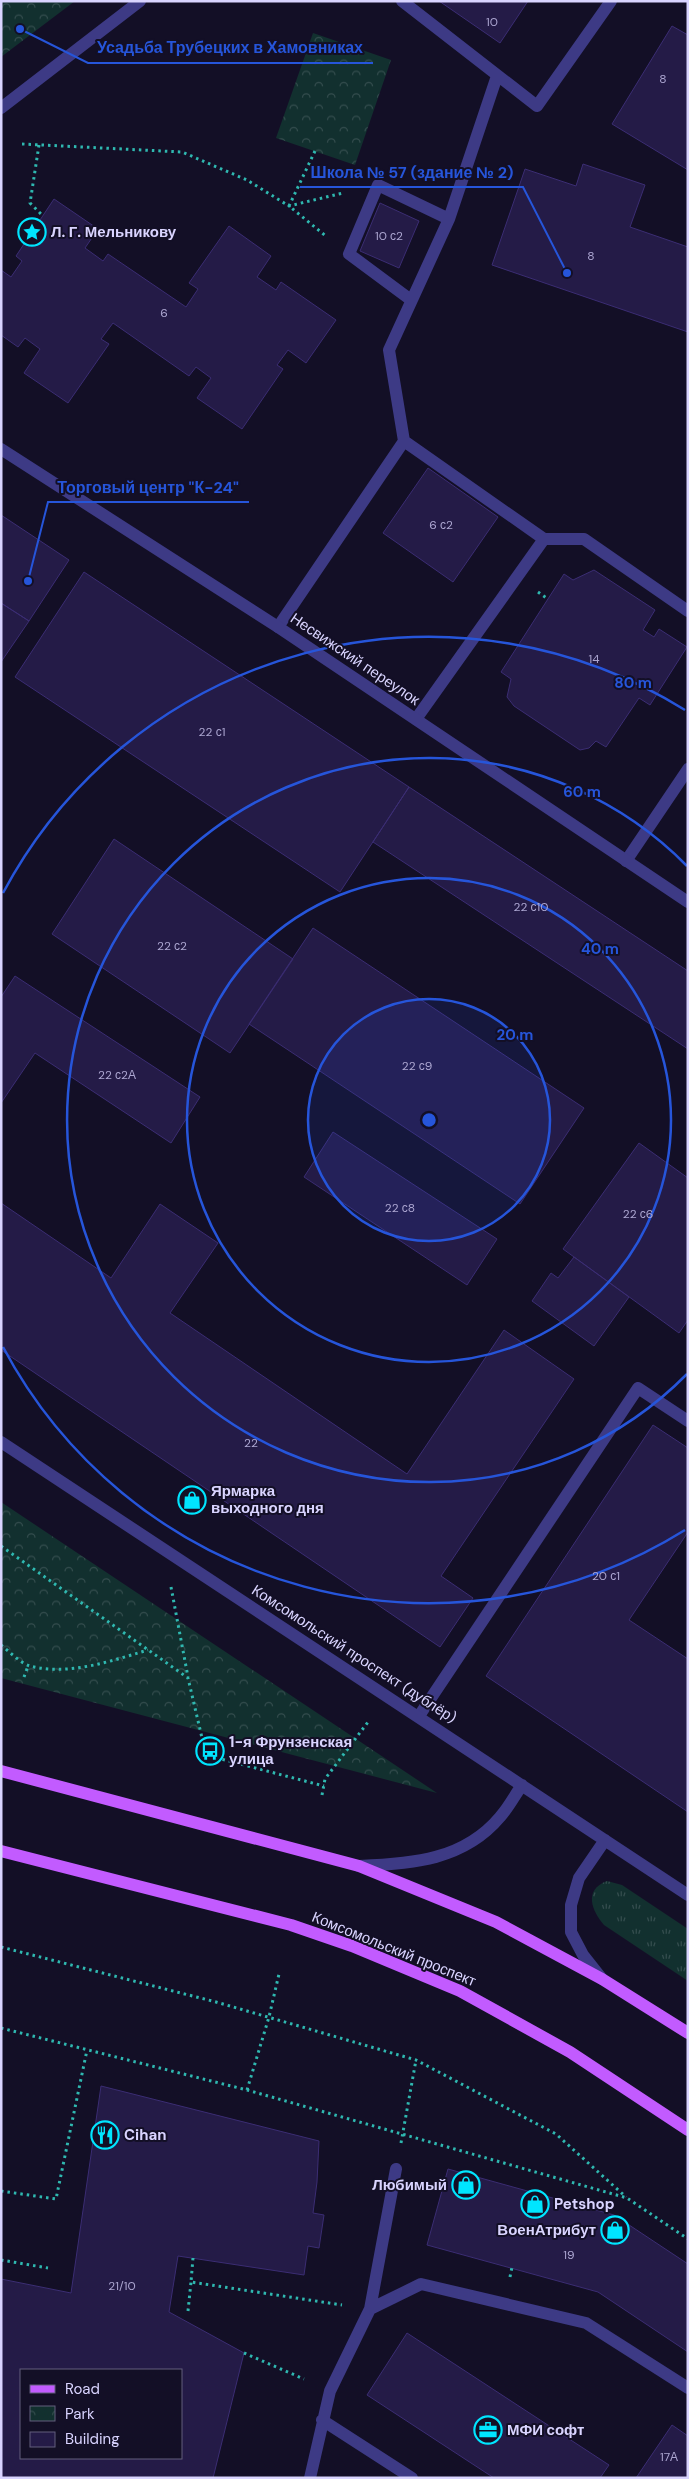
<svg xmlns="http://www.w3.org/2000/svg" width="689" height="2479" font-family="'DM Sans',sans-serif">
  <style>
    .grass { fill: url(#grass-tufts) }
    .park { fill: url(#park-crowns) }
    .building { fill: #241b47; stroke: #3b2d73; fill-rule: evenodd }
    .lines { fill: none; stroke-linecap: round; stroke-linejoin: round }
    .path { stroke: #2fb8b0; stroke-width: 3; stroke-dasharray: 2.5 4; stroke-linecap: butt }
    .service { stroke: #3d3a85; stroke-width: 12 }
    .minor { stroke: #3d3a85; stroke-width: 12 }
    .tertiary { stroke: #3d3a85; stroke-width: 12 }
    .primary { stroke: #c25bff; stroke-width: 12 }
    .ring { fill: none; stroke: #2655da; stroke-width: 2.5 }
    .labels { text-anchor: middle; stroke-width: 4; stroke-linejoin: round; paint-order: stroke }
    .number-label { font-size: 12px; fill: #aca6d1 }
    .poi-label { font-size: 15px; font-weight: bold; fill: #d9d4ff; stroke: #130f26; text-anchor: start }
    .street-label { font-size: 15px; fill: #d9d4ff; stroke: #130f26 }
    .centre { fill: #2655da; stroke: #130f26; stroke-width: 2.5 }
    .ring-label { font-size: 15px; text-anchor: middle; font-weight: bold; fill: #2655da; stroke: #130f26; stroke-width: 4; stroke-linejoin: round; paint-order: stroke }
    .leader { fill: none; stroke: #2655da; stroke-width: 2 }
    .callout-dot { fill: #2655da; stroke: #130f26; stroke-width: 2 }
    .callout-label { font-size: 16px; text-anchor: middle; font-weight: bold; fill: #2655da; stroke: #130f26; stroke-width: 4; stroke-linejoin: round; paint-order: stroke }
  </style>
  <defs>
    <pattern id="grass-tufts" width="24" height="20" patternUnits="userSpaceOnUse" patternTransform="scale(1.25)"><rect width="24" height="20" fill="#12302f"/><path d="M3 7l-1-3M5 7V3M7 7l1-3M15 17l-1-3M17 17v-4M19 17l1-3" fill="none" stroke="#344d4e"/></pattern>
    <pattern id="park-crowns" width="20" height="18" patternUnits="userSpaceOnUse" patternTransform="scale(1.25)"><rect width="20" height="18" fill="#12302f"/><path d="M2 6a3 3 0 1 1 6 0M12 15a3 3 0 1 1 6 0" fill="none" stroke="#344d4e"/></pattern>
  </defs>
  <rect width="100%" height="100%" fill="#130f26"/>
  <path class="grass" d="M607 1881 622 1885 688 1929V1981L604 1925C592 1911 583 1890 607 1881Z"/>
  <path class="park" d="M1 1H75L1 57Z
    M313 33 391 60 355 165 276 138Z
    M1 1502 437 1793 1 1678Z"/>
  <path class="building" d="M439 1H528L500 43Z
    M672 26 688 35V170L612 124Z
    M583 164 645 185 630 227 688 247V332L492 265 525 169 576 186Z
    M54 199 98 229 85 248 103 261 108 254 186 307 198 289 189 283 229 226 271 256 257 277 276 290 281 282 336 320 306 363 288 350 277 365 283 369 242 429 197 398 211 378 196 367 189 376 113 323 101 339 109 344 68 403 24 373 40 349 25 338 18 347 1 335V270L11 277 22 261 16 256Z
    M380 203 419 221 399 268 360 251Z
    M428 468 498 517 453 582 383 533Z
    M1 515 69 560 29 621 1 603Z
    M594 570 655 610 643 630 654 637 659 629 687 647 650 705 639 698 606 747 596 741 589 748 580 750 514 706 507 697 511 679 501 672 564 574 573 580Z
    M84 572 409 787 340 892 15 677Z
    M1 603 29 621 1 662Z
    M409 787 688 971V1049L373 842Z
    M114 839 293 959 230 1053 52 934Z
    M313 928 584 1108 520 1204 249 1024Z
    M15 976 200 1097 171 1143 35 1053 1 1103V997Z
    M333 1132 497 1239 467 1285 304 1177Z
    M639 1143 688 1178V1320L679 1333 563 1249Z
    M1 1203 111 1278 160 1204 218 1243 170 1313 407 1474 504 1330 574 1379 441 1576 473 1598 440 1647 1 1350Z
    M574 1257 629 1297 594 1346 532 1301 551 1273 558 1278Z
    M653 1425 688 1448V1532L629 1620 688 1659V1812L486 1676Z
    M101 2086 319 2141 317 2182 313 2213 324 2215 319 2248 308 2246 304 2275 178 2256 169 2312 244 2353 213 2478H1V2279L71 2293ZM21 2370H181V2458H21Z
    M448 2169 614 2215 688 2264V2352L598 2292 427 2245Z
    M407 2333 609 2465 600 2478H494L367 2395Z
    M672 2425 688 2436V2478H636Z"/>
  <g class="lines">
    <path class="path" d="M22 144 182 152 247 180 289 206 343 193
      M39 145 30 203 43 216
      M315 151 289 206 327 237
      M538 592 548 599
      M1 1546 188 1678 206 1755 324 1786
      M171 1587 188 1677
      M1 1645C9 1651 20 1663 30 1666 69 1676 111 1661 148 1650
      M24 1677 28 1666
      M322 1795 325 1779 368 1722
      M1 1947 216 2002 416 2060 556 2134 626 2197
      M1 2028 247 2090 627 2198 688 2239
      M247 2090 269 2017 279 1974
      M401 2143 416 2060
      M1 2191 56 2199 87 2050
      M193 2258 191 2282 342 2305
      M1 2260 48 2268
      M510 2277 512 2267
      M188 2311 191 2282
      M244 2353 304 2379"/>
    <path class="service" d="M402 1 537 106 611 1
      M411 300 349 254 378 185 449 219
      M404 441 389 350 449 219 497 76
      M544 539H584L688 611
      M278 627 404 441 544 539 416 719
      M626 861 688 769
      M419 1716 638 1388 688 1421
      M370 2309 396 2169
      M322 2420 412 2478
      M310 2478 330 2391 370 2309 421 2284 586 2323 688 2388"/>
    <path class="minor" d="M1 449 278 627 688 902
      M1 1442 688 1895
      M359 1866C412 1864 464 1860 500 1817 509 1807 515 1795 522 1785
      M602 1979 583 1955 571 1932V1905L579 1878 605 1840"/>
    <path class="tertiary" d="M1 108 140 1"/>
    <path class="primary" d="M1 1771 359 1866 496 1922 602 1979 688 2033
      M1 1851 291 1925 352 1946 460 1991 570 2052 688 2130"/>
  </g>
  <circle cx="429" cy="1120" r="121" fill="#2655da" fill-opacity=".12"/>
  <g class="ring">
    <circle cx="429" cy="1120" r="121"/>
    <circle cx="429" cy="1120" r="242"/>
    <path d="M687 1374A362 362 0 1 1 687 866"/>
    <path d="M685 1530A483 483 0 0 1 3 1347M3 893A483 483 0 0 1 685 710"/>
  </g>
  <defs>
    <g id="sight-ring" transform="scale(1.4375)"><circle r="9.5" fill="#130f26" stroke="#00e5ff" stroke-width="1.5"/><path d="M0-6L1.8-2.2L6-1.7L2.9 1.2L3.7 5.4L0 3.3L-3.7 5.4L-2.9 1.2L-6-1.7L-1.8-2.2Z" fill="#00e5ff"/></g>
    <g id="shop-ring" transform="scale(1.4375)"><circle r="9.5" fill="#130f26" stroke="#00e5ff" stroke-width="1.5"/><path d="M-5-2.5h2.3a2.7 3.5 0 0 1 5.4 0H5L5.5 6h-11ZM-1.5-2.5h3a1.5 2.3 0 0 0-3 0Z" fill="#00e5ff"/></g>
    <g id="bus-ring" transform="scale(1.4375)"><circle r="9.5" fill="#130f26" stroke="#00e5ff" stroke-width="1.5"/><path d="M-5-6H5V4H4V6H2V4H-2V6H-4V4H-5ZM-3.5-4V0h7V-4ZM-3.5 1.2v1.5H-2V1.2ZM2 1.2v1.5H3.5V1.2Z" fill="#00e5ff"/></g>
    <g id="restaurant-ring" transform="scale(1.4375)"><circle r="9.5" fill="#130f26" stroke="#00e5ff" stroke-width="1.5"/><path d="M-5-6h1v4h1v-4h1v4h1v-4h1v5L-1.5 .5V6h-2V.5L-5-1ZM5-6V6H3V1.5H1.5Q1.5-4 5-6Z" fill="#00e5ff"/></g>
    <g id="office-ring" transform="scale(1.4375)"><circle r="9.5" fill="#130f26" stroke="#00e5ff" stroke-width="1.5"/><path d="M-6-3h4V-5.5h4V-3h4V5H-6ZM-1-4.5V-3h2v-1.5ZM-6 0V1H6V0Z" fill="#00e5ff"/></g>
  </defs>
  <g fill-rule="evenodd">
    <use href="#sight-ring" x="32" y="232"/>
    <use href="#shop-ring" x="192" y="1500"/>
    <use href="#bus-ring" x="210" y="1751"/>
    <use href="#restaurant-ring" x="105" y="2135"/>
    <use href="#shop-ring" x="466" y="2185"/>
    <use href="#shop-ring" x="535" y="2204"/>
    <use href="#shop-ring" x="615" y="2230"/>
    <use href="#office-ring" x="488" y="2430"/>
  </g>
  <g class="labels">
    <g class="number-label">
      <text x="492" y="26">10</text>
      <text x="663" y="83">8</text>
      <text x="389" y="240">10 с2</text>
      <text x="591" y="260">8</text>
      <text x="164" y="317">6</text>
      <text x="441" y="529">6 с2</text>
      <text x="594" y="663">14</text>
      <text x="212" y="736">22 с1</text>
      <text x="531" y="911">22 с10</text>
      <text x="172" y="950">22 с2</text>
      <text x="417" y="1070">22 с9</text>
      <text x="117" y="1079">22 с2А</text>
      <text x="400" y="1212">22 с8</text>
      <text x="638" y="1218">22 с6</text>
      <text x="251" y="1447">22</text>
      <text x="606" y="1580">20 с1</text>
      <text x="569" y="2259">19</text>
      <text x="122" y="2290">21/10</text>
      <text x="669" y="2461">17А</text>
    </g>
    <g class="poi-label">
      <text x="51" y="237">Л. Г. Мельникову</text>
      <text x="211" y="1496">Ярмарка<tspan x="211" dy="17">выходного дня</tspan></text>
      <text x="229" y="1747">1-я Фрунзенская<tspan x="229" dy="17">улица</tspan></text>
      <text x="124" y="2140">Cihan</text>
      <text x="447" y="2190" text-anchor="end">Любимый</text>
      <text x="554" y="2209">Petshop</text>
      <text x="596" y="2235" text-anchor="end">ВоенАтрибут</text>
      <text x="507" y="2435">МФИ софт</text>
    </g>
    <g class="street-label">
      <text transform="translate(355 659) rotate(34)" y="5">Несвижский переулок</text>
      <text transform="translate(354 1654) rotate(33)" y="5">Комсомольский проспект (дублёр)</text>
      <text transform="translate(394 1949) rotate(22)" y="5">Комсомольский проспект</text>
    </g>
  </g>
  <circle cx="429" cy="1120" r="8" class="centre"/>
  <g class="ring-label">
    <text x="633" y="688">80 m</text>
    <text x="582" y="797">60 m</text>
    <text x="600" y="954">40 m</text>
    <text x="515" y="1040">20 m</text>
  </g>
  <path class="leader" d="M20 29L88 63H373M567 273L523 187H300M28 581L48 502H249"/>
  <g class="callout-dot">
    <circle cx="20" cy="29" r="5"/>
    <circle cx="567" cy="273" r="5"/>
    <circle cx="28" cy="581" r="5"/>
  </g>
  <g class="callout-label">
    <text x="230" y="53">Усадьба Трубецких в Хамовниках</text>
    <text x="412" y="178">Школа № 57 (здание № 2)</text>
    <text x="148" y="493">Торговый центр "К-24"</text>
  </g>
  <rect width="689" height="2479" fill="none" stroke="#d9d4ff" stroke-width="5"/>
  <rect x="20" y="2369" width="162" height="90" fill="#130f26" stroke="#625e7d"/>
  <rect x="30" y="2385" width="25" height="8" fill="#c25bff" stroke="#625e7d"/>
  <text x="65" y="2394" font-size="15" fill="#d9d4ff">Road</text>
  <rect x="30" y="2406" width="25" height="15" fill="url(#park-crowns)" stroke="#625e7d"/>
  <text x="65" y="2419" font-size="15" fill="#d9d4ff">Park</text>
  <rect x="30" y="2432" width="25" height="15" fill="#241b47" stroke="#625e7d"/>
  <text x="65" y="2444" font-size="15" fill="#d9d4ff">Building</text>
</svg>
